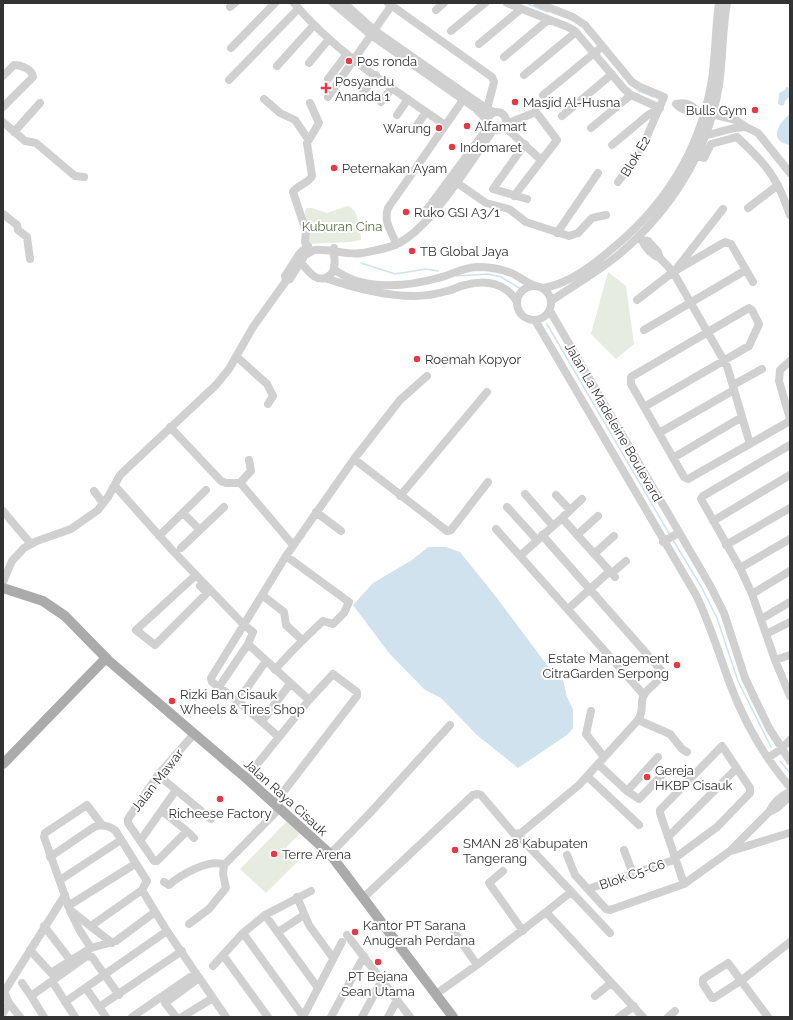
<svg xmlns="http://www.w3.org/2000/svg" width="793" height="1020" font-family="Raleway,sans-serif">
  <style>
    .green { fill: #e6ecdf }
    .water { fill: #cfe2ee }
    .lines { fill: none; stroke-linecap: round; stroke-linejoin: round }
    .stream { stroke: #cfe2ee; stroke-width: 1.5 }
    .minor { stroke: #d0d0d0; stroke-width: 8 }
    .major { stroke: #ababab; stroke-width: 10 }
    .poi-dot { fill: #e63946; stroke: #fff; stroke-width: 1.5 }
    .labels { text-anchor: middle; stroke-width: 4; stroke-linejoin: round; paint-order: stroke }
    .poi-label { font-size: 13px; fill: #333; stroke: #fff; text-anchor: start }
    .street-label { font-size: 13px; fill: #333; stroke: #fff }
    .park-label { font-size: 13px; fill: #56703f; stroke: #fff }
  </style>
  <rect width="100%" height="100%" fill="#fff"/>
  <path class="green" d="M348 206C358 209 361 230 361 240L349 242 308 244 305 212 307 208H312L327 213Z
    M608 272 626 286 634 344 616 359 591 334Z
    M288 820 301 833 286 847 299 860 266 893 240 869Z"/>
  <path class="water" d="M786 87 790 88V96L785 101 784 105 781 106 778 104 779 93 785 90Z
    M790 114V145C768 141 778 123 790 114Z
    M428 547H446L460 552 497 598 553 673 563 680 567 697 573 709V728L567 735 518 768 477 735 441 698 425 690 389 653 353 605 373 583 412 560Z"/>
  <g class="lines">
    <path class="stream" d="M526 3 548 12
      M639 91 654 97
      M361 263 395 274 426 269 438 271
      M457 276 488 274 501 277 521 289
      M547 324 670 535
      M673 540 702 588 717 618 738 681 771 747
      M780 761 790 773"/>
    <path class="minor" d="M294 3C335 52 393 89 445 125
      M333 3 371 35 475 108 488 121
      M344 3 374 30 487 109 494 112
      M388 3 492 77 494 82 487 109
      M507 3 568 27 576 32 624 89 631 95 660 108
      M537 3 573 17 585 25 632 82 640 87 664 97 641 150 618 182
      M230 7 235 3
      M436 10 444 3
      M451 31 485 3
      M479 44 521 9
      M231 48 275 3
      M504 57 548 20
      M309 63 329 39
      M277 66 314 25
      M524 75 576 32
      M3 76 14 65C21 65 32 69 33 77L3 107
      M328 79 347 54
      M229 80 298 9
      M363 93 376 75
      M543 95 598 50
      M328 97 391 6
      M264 99 280 113 295 120 308 139
      M381 102 392 88
      M696 110C689 112 681 110 676 104 684 102 691 104 696 110L736 120 746 127 734 128 704 136
      M488 121a9 9 0 1 1 18 0a9 9 0 1 1-18 0Z
      M397 115 408 99
      M562 116 612 74
      M3 122 25 141 36 143 75 176 84 177
      M506 124 536 112 557 140 514 196
      M504 126 541 160
      M746 127 758 133 790 173
      M591 128 631 95
      M413 131 426 112
      M14 132 40 103
      M525 144 493 189 527 199
      M612 145 648 115 660 108
      M697 156 704 158 711 144 737 137C753 152 768 166 778 186 783 195 786 205 790 215
      M453 180 486 203 509 209 526 222 569 236 578 233 592 218 606 215
      M748 208 778 185
      M3 214 17 225 18 230 27 237 30 259
      M423 215 489 126
      M557 233 598 173
      M396 244C392 231 383 223 388 208L463 100
      M307 246 305 242 306 231 293 192C297 185 308 184 312 176L307 143 319 123 310 103
      M660 258C652 255 645 248 642 240L648 241 658 252 660 258 673 272 727 366 750 444
      M297 259C306 266 314 284 327 277 331 275 334 271 334 267 336 260 333 255 334 248
      M677 268 723 209
      M334 269C361 291 406 287 438 278 451 275 462 268 476 267 490 267 505 269 517 276 524 280 529 284 536 286
      M325 278C354 288 383 296 414 296 425 296 437 294 447 291 453 290 459 286 465 285 486 279 506 283 517 302
      M286 281 285 276 300 253 308 246
      M517 303a17 17 0 1 1 34 0a17 17 0 1 1-34 0Z
      M543 288C569 284 593 265 613 248 664 206 699 151 711 85 716 58 715 30 719 3
      M637 300 673 272 725 242 731 244 753 282
      M551 301C573 286 596 273 617 256 669 213 708 153 719 85 723 58 722 30 727 3
      M550 311 711 587 724 613 745 678 754 697 769 728 790 761
      M535 320 696 595C710 624 719 654 730 684 744 721 764 757 790 787
      M644 330 746 270
      M237 357 267 384 273 396 268 404
      M790 361 780 370 779 381 790 419
      M733 385 762 369
      M644 407 749 346 759 324 752 310 749 308 631 377V384L684 477 688 479 790 421
      M170 427 221 481 226 483H240L242 485 293 545
      M659 433 734 390
      M790 445 703 496 701 499 740 568 752 594 775 660 790 696
      M673 458 742 417
      M354 459 447 531 451 530 488 482
      M240 483 251 471 249 460
      M115 486 172 550 244 625 253 632 248 644 219 687
      M94 491 103 503
      M525 494 553 526
      M556 495 570 510
      M400 496 487 392
      M507 507 537 540
      M3 511 31 544
      M316 512 341 531
      M183 513 200 530
      M562 518 582 499
      M713 521 790 475
      M496 529 644 695
      M577 535 598 516
      M159 536 206 490
      M663 542 678 533
      M726 545 790 508
      M181 548 224 507
      M594 554 614 536
      M520 556 562 518 615 577
      M740 568 790 539
      M612 573 626 561
      M196 575 136 630 155 645 207 593 200 586
      M3 582 12 561 24 548 37 541 71 529 98 510 108 497 120 475 216 385 229 369 253 327 286 281 290 279 305 255 314 250C330 248 346 256 362 253 373 251 385 249 395 245 430 230 471 161 494 129
      M752 594 790 571
      M262 595 284 612 286 625 302 640
      M568 609 610 571
      M761 619 790 602
      M766 634 790 622
      M248 644 309 700
      M775 660 790 655
      M275 670C290 652 306 637 323 621L333 624 344 613 349 602 286 556
      M238 701 266 661
      M591 711 586 734 604 757
      M638 720 670 734 682 749 687 752
      M262 721 290 684
      M279 737 238 701 212 682 211 678 286 556 354 459 400 400 427 376
      M768 758 781 749 790 740
      M598 764 627 791 639 799 662 775
      M158 775 211 819
      M587 776 639 825
      M246 778 309 700 333 674 357 692V696L274 804
      M627 791 658 757
      M162 811 187 831 157 861H154L128 823V819L158 775 194 734
      M769 812 777 808 790 796
      M102 825 87 805 45 833 44 837 70 910 112 943
      M187 831 194 838
      M518 835 610 933
      M668 837 737 768
      M140 841 176 790
      M624 850 633 874
      M731 851 789 833
      M330 854 370 813 450 725
      M567 855 575 875 606 909 610 910 684 884 730 851 769 812C774 802 780 796 790 792
      M50 857 94 827C101 824 109 826 115 830L147 881 142 890 91 926
      M503 871 489 883 523 931
      M60 880 121 840
      M164 882 169 885C180 875 210 858 224 865
      M588 889 671 861 675 858 717 827 750 793V788L722 746 660 810V813C668 836 676 860 684 884
      M142 890 167 931 226 1017
      M297 897 309 925 333 958
      M363 898 473 795 478 794 481 795 514 834 521 833 579 785 638 720C645 710 639 703 644 695 648 687 659 683 662 674L661 670 542 535
      M68 906 135 864
      M70 911 80 931 91 948
      M546 912 571 892
      M265 915 318 988
      M189 924 209 909 226 888 223 874 224 865 279 809
      M44 926 71 961
      M451 927 477 965
      M278 932 304 915
      M243 933 303 1016
      M347 935 410 1017
      M30 950 51 973 91 948 116 941 155 912
      M223 955 268 1017
      M213 966 243 933 265 915 311 891
      M52 981 75 1017
      M22 983 31 996
      M86 988 106 1017
      M436 994 477 965 546 912 643 1017
      M595 996 611 983
      M65 1002 167 931
      M99 1007 182 951
      M3 1013 9 1003
      M20 1017 9 1003 4 992 65 895
      M44 1017 31 996 87 956 92 957 119 995
      M132 1017 196 973
      M176 1017 165 1003 199 978
      M182 1017 213 998
      M303 1017 342 942
      M331 1017 364 956
      M362 1017 382 980
      M388 1017 397 1000
      M619 1017 634 1006
      M668 1017 675 1011
      M768 1017 728 963 703 979V984L712 998H714L742 980 790 942"/>
    <path class="major" d="M3 588 43 601 65 616 109 661 246 778 330 854 453 1017
      M3 764 106 658"/>
  </g>
  <g class="poi-dot">
    <circle cx="349" cy="61" r="4"/>
    <path d="M324 82h4v4h4v4h-4v4h-4v-4h-4v-4h4z"/>
    <circle cx="515" cy="102" r="4"/>
    <circle cx="755" cy="110" r="4"/>
    <circle cx="467" cy="126" r="4"/>
    <circle cx="439" cy="128" r="4"/>
    <circle cx="452" cy="147" r="4"/>
    <circle cx="334" cy="168" r="4"/>
    <circle cx="406" cy="212" r="4"/>
    <circle cx="412" cy="251" r="4"/>
    <circle cx="417" cy="359" r="4"/>
    <circle cx="677" cy="665" r="4"/>
    <circle cx="172" cy="701" r="4"/>
    <circle cx="647" cy="777" r="4"/>
    <circle cx="220" cy="799" r="4"/>
    <circle cx="455" cy="850" r="4"/>
    <circle cx="274" cy="854" r="4"/>
    <circle cx="355" cy="932" r="4"/>
    <circle cx="378" cy="962" r="4"/>
  </g>
  <g class="labels">
    <g class="poi-label">
      <text x="357" y="66">Pos ronda</text>
      <text x="335" y="86">Posyandu<tspan x="335" dy="15">Ananda 1</tspan></text>
      <text x="523" y="107">Masjid Al-Husna</text>
      <text x="747" y="115" text-anchor="end">Bulls Gym</text>
      <text x="475" y="131">Alfamart</text>
      <text x="431" y="133" text-anchor="end">Warung</text>
      <text x="460" y="152">Indomaret</text>
      <text x="342" y="173">Peternakan Ayam</text>
      <text x="414" y="217">Ruko GSI A3/1</text>
      <text x="420" y="256">TB Global Jaya</text>
      <text x="425" y="364">Roemah Kopyor</text>
      <text x="669" y="663" text-anchor="end">Estate Management<tspan x="669" dy="15">CitraGarden Serpong</tspan></text>
      <text x="180" y="699">Rizki Ban Cisauk<tspan x="180" dy="15">Wheels &amp; Tires Shop</tspan></text>
      <text x="655" y="775">Gereja<tspan x="655" dy="15">HKBP Cisauk</tspan></text>
      <text x="220" y="818" text-anchor="middle">Richeese Factory</text>
      <text x="463" y="848">SMAN 28 Kabupaten<tspan x="463" dy="15">Tangerang</tspan></text>
      <text x="282" y="859">Terre Arena</text>
      <text x="363" y="930">Kantor PT Sarana<tspan x="363" dy="15">Anugerah Perdana</tspan></text>
      <text x="378" y="981" text-anchor="middle">PT Bejana<tspan x="378" dy="15">Sean Utama</tspan></text>
    </g>
    <g class="street-label">
      <text transform="translate(635 156) rotate(-59)" y="5">Blok E2</text>
      <text transform="translate(614 422) rotate(60)" y="5">Jalan La Madeleine Boulevard</text>
      <text transform="translate(157 780) rotate(-52)" y="5">Jalan Mawar</text>
      <text transform="translate(286 797) rotate(42)" y="5">Jalan Raya Cisauk</text>
      <text transform="translate(632 874) rotate(-19)" y="5">Blok C5-C6</text>
    </g>
    <g class="park-label">
      <text x="342" y="231">Kuburan Cina</text>
    </g>
  </g>
  <rect width="793" height="1020" fill="none" stroke="#333333" stroke-width="8"/>
</svg>
